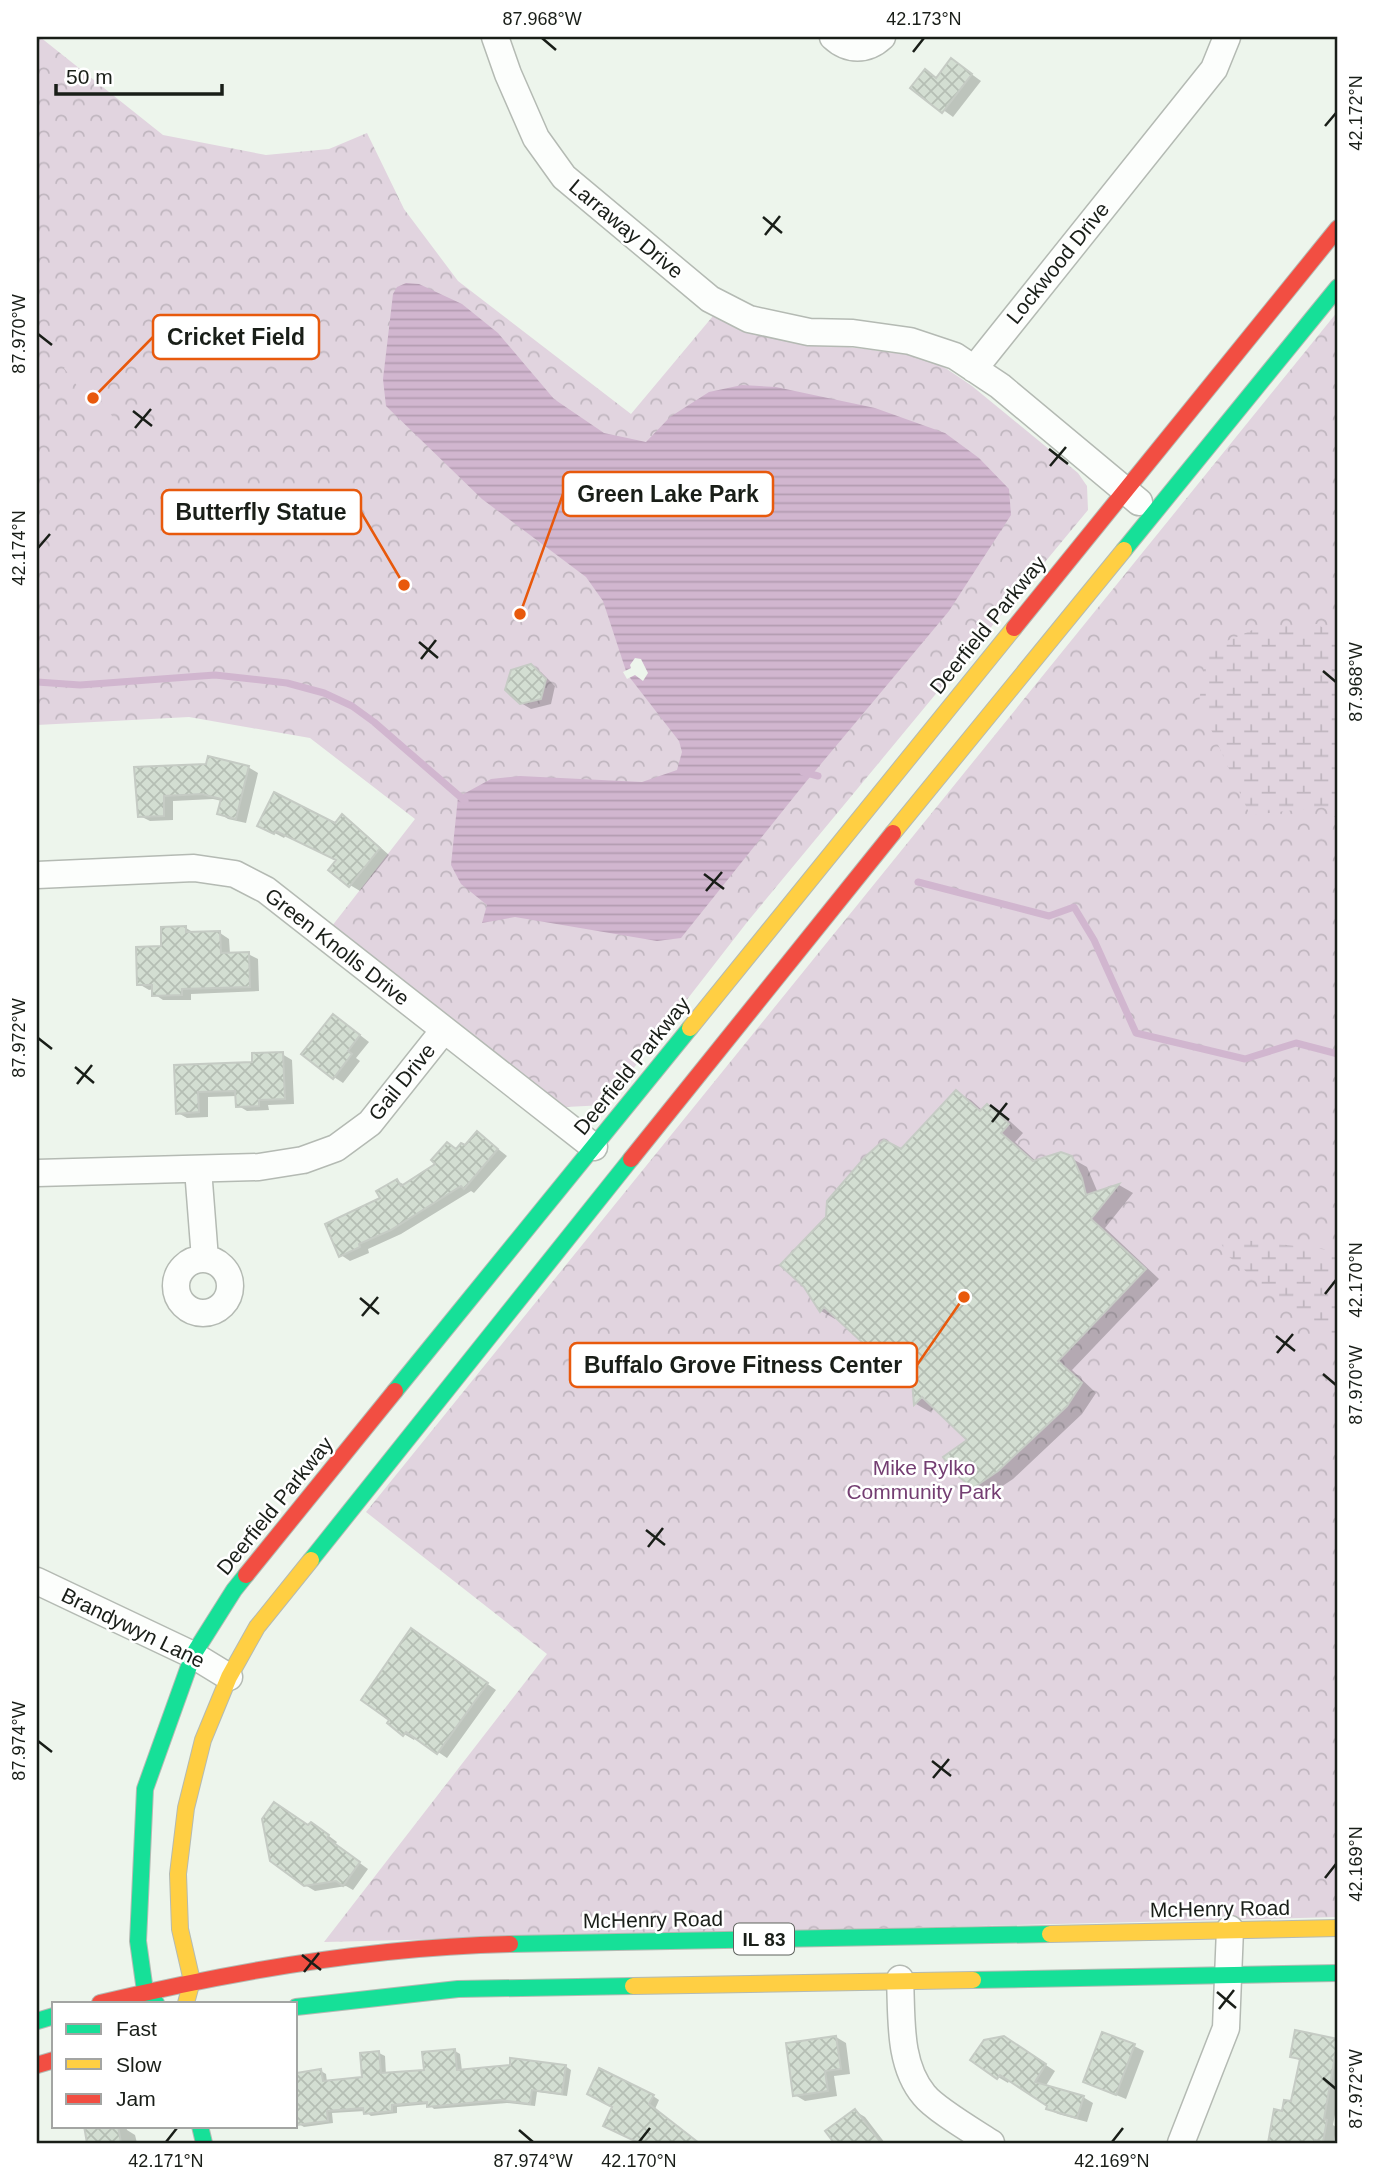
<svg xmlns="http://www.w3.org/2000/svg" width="1375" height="2180" font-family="Helvetica,sans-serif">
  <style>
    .forest { fill: url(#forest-crowns) }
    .wetland { fill: url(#wetland-marsh) }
    .pitch { fill: #e1d4df }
    .water { fill: url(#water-rules) }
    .pier { fill: #edf5ec }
    .shadow { fill: #0003 }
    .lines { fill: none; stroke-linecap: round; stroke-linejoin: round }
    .stream { stroke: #d1b6cf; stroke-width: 7 }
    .building { fill: url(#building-cross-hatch); stroke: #c5cbc4; stroke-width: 2 }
    .street-casing { stroke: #b4bab3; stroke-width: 29 }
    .fast-casing { stroke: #b4bab3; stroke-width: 18 }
    .slow-casing { stroke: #b4bab3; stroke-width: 18 }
    .jam-casing { stroke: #b4bab3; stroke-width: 18 }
    .street { stroke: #fcfefc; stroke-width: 26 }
    .fast { stroke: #16e098; stroke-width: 16 }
    .slow { stroke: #ffcf43; stroke-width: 16 }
    .jam { stroke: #f24e42; stroke-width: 16 }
    .ticks { fill: none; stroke: #191e18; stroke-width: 2.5 }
    .labels { text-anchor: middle; stroke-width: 5; stroke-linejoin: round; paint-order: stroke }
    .shield { fill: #fff; stroke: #5e625d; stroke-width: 2 }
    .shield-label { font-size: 19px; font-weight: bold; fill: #191e18 }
    .street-label { font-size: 21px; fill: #191e18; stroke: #fff }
    .park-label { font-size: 21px; fill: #743e72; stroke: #fff }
    .leader { fill: none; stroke: #e8590c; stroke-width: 2.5 }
    .callout-dot { fill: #e8590c; stroke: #fff; stroke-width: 2.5 }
    .callout { fill: #fff; stroke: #e8590c; stroke-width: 2.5 }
    .callout-label { font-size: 23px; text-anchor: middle; font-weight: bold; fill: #191e18 }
    .neatline { fill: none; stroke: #191e18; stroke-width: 2.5 }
    .ticks-label { font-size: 18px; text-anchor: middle; fill: #191e18 }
  </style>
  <defs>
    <pattern id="forest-crowns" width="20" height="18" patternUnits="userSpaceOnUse" patternTransform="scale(1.75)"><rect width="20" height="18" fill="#e1d4df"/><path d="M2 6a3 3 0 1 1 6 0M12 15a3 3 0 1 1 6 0" fill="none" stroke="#c0b6bf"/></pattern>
    <pattern id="wetland-marsh" width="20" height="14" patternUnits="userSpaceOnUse" patternTransform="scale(1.75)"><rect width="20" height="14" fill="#e1d4df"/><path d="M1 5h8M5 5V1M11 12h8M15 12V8" fill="none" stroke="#c0b6bf"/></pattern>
    <pattern id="water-rules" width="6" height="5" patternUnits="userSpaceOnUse" patternTransform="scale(1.75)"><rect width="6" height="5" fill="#d1b6cf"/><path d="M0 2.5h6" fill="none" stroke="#b39cb1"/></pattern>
    <pattern id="building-cross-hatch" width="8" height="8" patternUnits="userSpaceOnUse" patternTransform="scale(1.75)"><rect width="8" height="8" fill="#d3ded2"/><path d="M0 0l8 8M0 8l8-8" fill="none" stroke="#b5beb4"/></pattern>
  </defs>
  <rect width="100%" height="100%" fill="#edf5ec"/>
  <path class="forest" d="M37 37H40L163 135 266 155 329 149 367 133 404 209 458 281 631 414 713 316 763 334 800 341 921 356 947 369 972 386 1078 473 1087 486 1088 510 748 921 605 1105 566 1107 332 926 415 819 310 738 189 717 37 725Z
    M1338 311V1917L324 1942 547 1654 366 1512Z"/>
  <path class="wetland" d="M1317 624 1338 637V820L1325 807 1250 815 1199 703 1206 650 1257 628Z
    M1226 1238 1338 1251V1344L1316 1332 1227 1255 1221 1243Z"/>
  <path class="pitch" d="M72 362 121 428 113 435 64 368Z"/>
  <path class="water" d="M406 283 419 284 462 304 498 333 554 399 604 433 646 442 670 417 709 392 742 385 776 387 875 408 945 433 979 458 1009 489 1011 515 949 611 805 783 681 938 657 941 515 917 482 923 487 905 461 884 451 865 458 797 491 779 520 776 642 782 677 770 682 752 679 741 627 674 603 601 586 577 482 499 386 406 383 379 393 294 397 287Z"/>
  <path class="pier" d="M635 658 641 659 648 673 643 681 635 675 627 679 623 672 631 668 630 665Z"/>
  <path class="shadow" d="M952 60 981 81 953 117 913 88 926 71 938 79Z
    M531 666 541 672 555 686 551 704 531 709 521 703Z
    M248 767 258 773 246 823 228 819 219 813 222 801 213 799 173 801V820L150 821 140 816 136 769Z
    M343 817 352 822 389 855 360 891 350 885 338 860 286 835 284 838 269 830 336 825Z
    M186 928 196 934 220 933 229 939 230 954H248L258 959 259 991 191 994V1000H163L154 994V989L149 990 139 984 163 947Z
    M343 1022 369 1042 356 1058 360 1061 343 1083 334 1077Z
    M282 1054 292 1060 294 1104 268 1105 269 1110 247 1111 237 1105V1096L208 1097V1117L187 1118 178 1113 176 1067 254 1063Z
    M956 1092 971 1100 983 1111 987 1106 1002 1114 1023 1133 1015 1142 1037 1162 1071 1158 1087 1167 1098 1193 1119 1185 1133 1193 1105 1228 1159 1279 1072 1370 1096 1393 1082 1414 1013 1479 989 1495 974 1486 970 1440 935 1407 930 1412 916 1404 913 1373 908 1377 892 1368 837 1317 835 1319 821 1311 901 1151Z
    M478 1133 507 1156 474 1193 471 1191 401 1234 368 1249 369 1253 350 1261 341 1255 397 1181 405 1185 457 1150 465 1147Z
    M421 1636 496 1690 447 1758 416 1737 414 1740 404 1734Z
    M309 1827 321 1830 337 1842 335 1845 368 1869 353 1890 346 1886 315 1891 305 1885Z
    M1297 2032 1338 2041V2099L1333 2125 1336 2127 1334 2143H1270L1276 2111 1283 2113 1292 2103 1301 2061 1292 2056Z
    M836 2037 846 2043 850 2074 834 2076 837 2096 805 2101 795 2095Z
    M1014 2044 1055 2071 1045 2087 1083 2097 1093 2103 1087 2122 1058 2114 1048 2109 1049 2105 1010 2079 1008 2083 998 2077Z
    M1134 2046 1144 2051 1126 2099 1085 2082Z
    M455 2051 460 2054 462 2071 565 2066 571 2070 567 2096 537 2092 535 2106 507 2103 434 2109 429 2104 397 2107V2113L371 2116 365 2111 332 2113 333 2123 304 2127 299 2124 296 2106V2075L321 2071 326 2074 327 2082 364 2079 379 2053 385 2056 386 2075 426 2071Z
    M653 2096 659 2100 655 2109 699 2143H639L612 2129Z
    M855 2111 865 2117 885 2143H836L828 2132Z
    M86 2126H126L127 2130 135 2135 137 2143H89Z"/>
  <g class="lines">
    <path class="stream" d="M37 682 80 685 215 675 287 683 324 693 352 706 374 722 465 801
      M803 772 818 776
      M918 882 1049 916 1074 907 1094 940 1136 1033 1245 1059 1296 1043 1338 1054"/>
  </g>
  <path class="building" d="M951 58 972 74 942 113 910 88 925 69 936 78Z
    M531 664 546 679 541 699 520 704 505 690 511 670Z
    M208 756 249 766 236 819 217 814 221 799 202 794 164 796V816L138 817 134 767 206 764Z
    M274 792 335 823 342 814 380 848 349 887 328 870 336 860 276 831 274 834 257 826Z
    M186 926V932L220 931 221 953 249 952 250 987 182 989V995L152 996V985H137L136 947 161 946V927Z
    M333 1014 360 1035 348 1051 352 1054 333 1079 301 1054Z
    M283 1052 285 1099 259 1100V1106L236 1107 235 1091 198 1092 199 1112 176 1114 174 1065 252 1062V1053Z
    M956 1090 980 1111 987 1104 1009 1124 1001 1133 1033 1161 1061 1152 1072 1156 1082 1178 1086 1195 1119 1184 1091 1219 1146 1269 1058 1361 1082 1383 1067 1406 998 1471 973 1488 953 1472 943 1457 967 1440 922 1397 914 1405 910 1357 891 1369 824 1307 820 1312 804 1287 780 1265 826 1217 827 1201 865 1157 884 1140 901 1149Z
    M477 1131 498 1149 464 1189 461 1186 391 1230 359 1244 360 1247 339 1257 325 1224 380 1198 376 1191 397 1179 401 1186 435 1164 431 1160 447 1142 456 1149 461 1143 465 1145Z
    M411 1628 488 1683 437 1754 406 1732 403 1736 387 1723 389 1720 361 1700Z
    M274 1802 308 1825 311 1822 329 1835 327 1838 360 1862 343 1886 336 1881 304 1886 270 1861 262 1819Z
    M1295 2030 1338 2039 1324 2119 1327 2120 1323 2142 1315 2140 1314 2143H1268L1274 2109 1282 2111 1284 2100 1291 2101 1300 2059 1290 2057Z
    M1102 2032 1135 2044 1116 2095 1083 2082Z
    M836 2036 841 2069 825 2071 828 2091 793 2096 786 2043Z
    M1004 2036 1046 2064 1035 2082 1084 2096 1077 2118 1046 2109 1047 2106 1000 2075 997 2079 970 2060 984 2040Z
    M455 2049 457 2070 510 2065V2058L566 2065 562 2094 532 2090 530 2104 500 2100 427 2107V2102L392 2105V2111L364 2114 363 2108 327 2111 328 2121 296 2125V2073L321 2069 323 2081 362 2077 360 2053 379 2051 381 2073 424 2070 422 2052Z
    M599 2068 654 2095 649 2104 699 2143H639L603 2126 612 2107 587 2094Z
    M855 2109 881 2143H834L825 2131Z
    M84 2126H118L121 2143H87Z"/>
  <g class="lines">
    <g class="street-casing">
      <path id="street" d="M495 37 508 74 536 138 564 177 710 299 749 319 809 332 853 333 910 341 955 356 1000 386 1139 502
        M833 37C848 51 867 51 882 37
        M974 369 1214 69 1227 37
        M37 875 194 868 235 874 266 890 594 1147
        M198 1169 205 1259
        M37 1173 259 1167 303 1160 336 1148 370 1123 444 1030
        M176 1286a27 27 0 1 1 54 0a27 27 0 1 1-54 0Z
        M37 1581 193 1655 229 1677
        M900 1979C902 2018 898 2064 924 2095 935 2109 974 2132 991 2143
        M1181 2143 1226 2028 1230 1929"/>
    </g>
    <g class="fast-casing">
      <path id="fast" d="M1124 550 1338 287
        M395 1391 690 1028
        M311 1560 631 1159
        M510 1944 1050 1934
        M973 1980 1338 1973
        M156 2003 145 1991 138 1941 145 1789 193 1655 234 1590 246 1575
        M296 2007 458 1989 633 1986
        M37 2021 54 2016
        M200 2126 204 2143"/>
    </g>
    <g class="slow-casing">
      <path id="slow" d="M893 833 1124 550
        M690 1028 1014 628
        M1050 1934 1338 1928
        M633 1986 973 1980
        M186 2003 192 1981 180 1929 178 1874 186 1808 203 1740 229 1677 257 1627 311 1560"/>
    </g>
    <g class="jam-casing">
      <path id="jam" d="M1014 628 1338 228
        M631 1159 893 833
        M246 1575 395 1391
        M100 2003C234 1971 372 1947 510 1944
        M37 2065 54 2060"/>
    </g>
    <use href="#street" class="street"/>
    <use href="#fast" class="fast"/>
    <use href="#slow" class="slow"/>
    <use href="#jam" class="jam"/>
  </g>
  <path class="ticks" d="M542 38 556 50M913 52 924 38M1325 126 1336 113M763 217 782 233M765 235 780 216M38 334 52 345M133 411 152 426M135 428 151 409M1049 449 1068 464M1050 466 1066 447M38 548 50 534M419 642 438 658M421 659 436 640M1323 671 1336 682M704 874 724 889M706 891 722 872M38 1038 52 1049M75 1067 94 1083M77 1084 92 1065M990 1105 1009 1120M992 1122 1007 1103M1325 1294 1336 1280M360 1298 379 1314M362 1316 378 1297M1276 1336 1295 1351M1277 1353 1293 1334M1323 1374 1336 1385M646 1530 665 1545M648 1547 663 1528M38 1741 52 1752M932 1761 951 1776M933 1778 949 1759M1325 1878 1336 1864M302 1955 321 1970M304 1972 319 1953M1217 1992 1236 2008M1219 2009 1234 1990M1323 2078 1336 2089M519 2130 533 2142M166 2142 177 2128M639 2142 650 2128M1112 2142 1123 2128"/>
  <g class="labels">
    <rect class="shield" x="734" y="1923.5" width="60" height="31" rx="5"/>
    <g class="shield-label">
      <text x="764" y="1946">IL 83</text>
    </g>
    <g class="street-label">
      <text transform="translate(626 229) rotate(40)" y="7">Larraway Drive</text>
      <text transform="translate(1058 263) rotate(-51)" y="7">Lockwood Drive</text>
      <text transform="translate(988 625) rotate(-51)" y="7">Deerfield Parkway</text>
      <text transform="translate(337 947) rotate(38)" y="7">Green Knolls Drive</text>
      <text transform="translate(632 1066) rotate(-51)" y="7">Deerfield Parkway</text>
      <text transform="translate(402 1082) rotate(-51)" y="7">Gail Drive</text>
      <text transform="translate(275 1506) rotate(-51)" y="7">Deerfield Parkway</text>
      <text transform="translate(133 1628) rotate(26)" y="7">Brandywyn Lane</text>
      <text transform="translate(1220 1909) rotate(-1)" y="7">McHenry Road</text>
      <text transform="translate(653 1920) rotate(-1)" y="7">McHenry Road</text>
    </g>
    <g class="park-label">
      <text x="924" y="1475">Mike Rylko<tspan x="924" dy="24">Community Park</tspan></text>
    </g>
  </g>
  <path class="leader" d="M93 398L153 337M520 614L563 494M404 585L361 512M964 1297L917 1365"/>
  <g class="callout-dot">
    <circle cx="93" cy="398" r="7"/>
    <circle cx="520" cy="614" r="7"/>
    <circle cx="404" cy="585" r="7"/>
    <circle cx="964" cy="1297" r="7"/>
  </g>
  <g class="callout">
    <rect x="153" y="315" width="166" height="44" rx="7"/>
    <rect x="563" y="472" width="210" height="44" rx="7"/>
    <rect x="162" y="490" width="199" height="44" rx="7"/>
    <rect x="570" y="1343" width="347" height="44" rx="7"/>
  </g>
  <g class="callout-label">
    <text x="236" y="345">Cricket Field</text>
    <text x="668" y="502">Green Lake Park</text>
    <text x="261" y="520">Butterfly Statue</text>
    <text x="743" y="1373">Buffalo Grove Fitness Center</text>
  </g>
  <rect width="1375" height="2180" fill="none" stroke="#ffffff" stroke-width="77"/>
  <rect x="52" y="2002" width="245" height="126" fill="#ffffff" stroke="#a3a5a3" stroke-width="2"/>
  <rect x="66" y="2024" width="35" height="10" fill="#16e098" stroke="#a3a5a3" stroke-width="2"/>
  <text x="116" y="2036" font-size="21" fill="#191e18">Fast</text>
  <rect x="66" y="2059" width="35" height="10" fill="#ffcf43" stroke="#a3a5a3" stroke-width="2"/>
  <text x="116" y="2072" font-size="21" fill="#191e18">Slow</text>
  <rect x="66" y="2094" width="35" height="10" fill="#f24e42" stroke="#a3a5a3" stroke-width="2"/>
  <text x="116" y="2106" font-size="21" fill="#191e18">Jam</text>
  <path d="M56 84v10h166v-10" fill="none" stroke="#191e18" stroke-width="3.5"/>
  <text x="66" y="84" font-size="21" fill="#191e18" stroke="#ffffff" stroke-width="5" paint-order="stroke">50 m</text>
  <rect x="38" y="38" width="1298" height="2104" class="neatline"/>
  <g class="ticks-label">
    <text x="542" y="25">87.968°W</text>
    <text x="924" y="25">42.173°N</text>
    <text transform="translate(1356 113) rotate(-90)" y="6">42.172°N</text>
    <text transform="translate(19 334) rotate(-90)" y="6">87.970°W</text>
    <text transform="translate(19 548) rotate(-90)" y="6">42.174°N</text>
    <text transform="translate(1356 682) rotate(-90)" y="6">87.968°W</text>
    <text transform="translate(19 1038) rotate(-90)" y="6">87.972°W</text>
    <text transform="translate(1356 1280) rotate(-90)" y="6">42.170°N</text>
    <text transform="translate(1356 1385) rotate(-90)" y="6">87.970°W</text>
    <text transform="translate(19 1741) rotate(-90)" y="6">87.974°W</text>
    <text transform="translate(1356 1864) rotate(-90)" y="6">42.169°N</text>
    <text transform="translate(1356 2089) rotate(-90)" y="6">87.972°W</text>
    <text x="166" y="2167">42.171°N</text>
    <text x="533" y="2167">87.974°W</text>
    <text x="639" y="2167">42.170°N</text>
    <text x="1112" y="2167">42.169°N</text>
  </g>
</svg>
